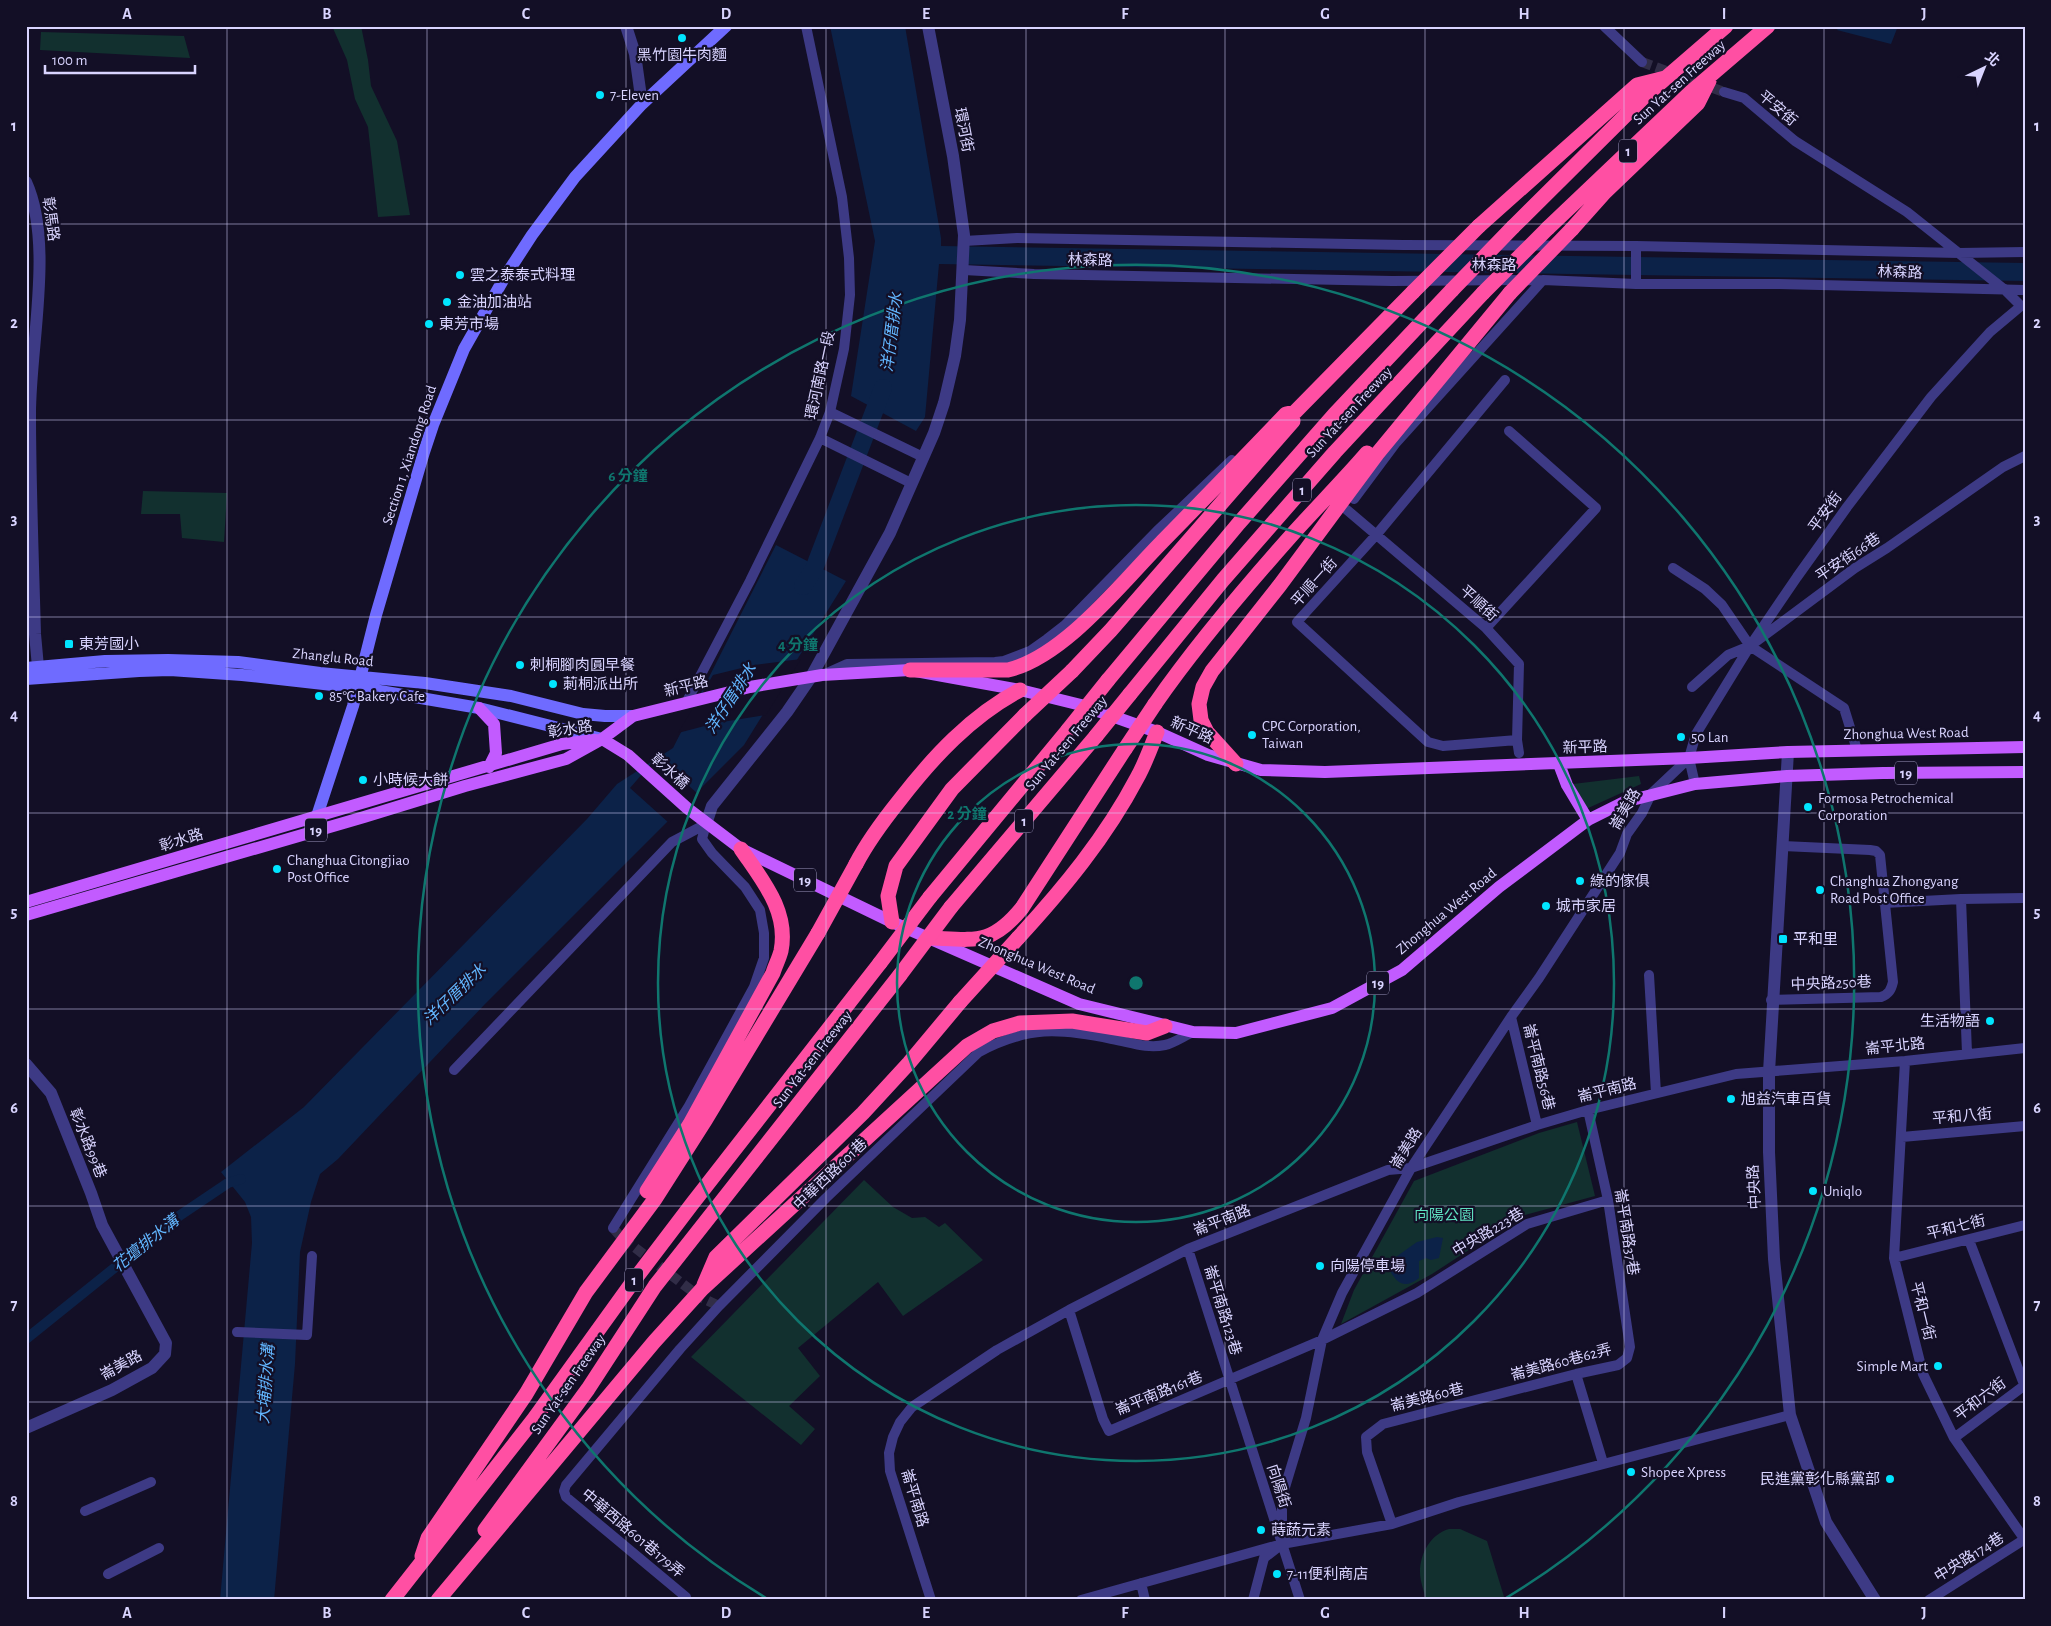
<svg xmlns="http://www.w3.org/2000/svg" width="2051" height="1626" font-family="'Alegreya Sans','Noto Sans TC',sans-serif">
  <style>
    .green { fill: #12302f }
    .water { fill: #0c2248 }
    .pier { fill: #130f26 }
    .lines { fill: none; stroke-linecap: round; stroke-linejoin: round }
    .canal { stroke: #0c2248; stroke-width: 10 }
    .river { stroke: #0c2248; stroke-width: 18 }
    .minor-tunnel { stroke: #312d47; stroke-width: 10; stroke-dasharray: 10 5; stroke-linecap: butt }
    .minor { stroke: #3d3a85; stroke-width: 10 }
    .tertiary { stroke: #3d3a85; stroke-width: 12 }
    .secondary { stroke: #6f6bff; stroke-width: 12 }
    .primary { stroke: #c25bff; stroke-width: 12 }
    .motorway { stroke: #ff4fa3; stroke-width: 15 }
    .motorway-bridge { stroke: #ff4fa3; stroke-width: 15 }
    .grid { fill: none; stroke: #d9d4ff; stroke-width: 1; stroke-opacity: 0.55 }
    .ring { fill: none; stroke: #0f766e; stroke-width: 2.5 }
    .poi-dot { fill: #00e5ff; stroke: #130f26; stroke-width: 2 }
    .labels { text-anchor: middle; stroke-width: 4.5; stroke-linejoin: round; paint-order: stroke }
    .shield { fill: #130f26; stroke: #9e99be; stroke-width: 1 }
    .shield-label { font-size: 14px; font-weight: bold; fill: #d9d4ff }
    .poi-label { font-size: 15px; fill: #d9d4ff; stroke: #130f26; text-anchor: start }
    .street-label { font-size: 15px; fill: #d9d4ff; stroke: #130f26 }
    .park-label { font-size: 15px; fill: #5fe0c0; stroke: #130f26 }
    .water-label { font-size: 16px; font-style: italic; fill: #62b6ff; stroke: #130f26 }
    .centre { fill: #0f766e; stroke: #130f26; stroke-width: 2.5 }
    .ring-label { font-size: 15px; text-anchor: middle; font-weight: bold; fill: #0f766e; stroke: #130f26; stroke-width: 4.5; stroke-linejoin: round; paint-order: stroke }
    .neatline { fill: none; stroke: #d9d4ff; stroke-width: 2 }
    .grid-label { font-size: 16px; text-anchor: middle; font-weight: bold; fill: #d9d4ff }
  </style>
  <rect width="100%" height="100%" fill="#130f26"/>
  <path class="green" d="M332 26H361L368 60 371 86 397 141 410 215 378 217 368 127 355 99 347 60Z
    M41 32 184 36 190 58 40 50Z
    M143 491 227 493 224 542 182 538 180 514H141Z
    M1639 776 1641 784 1586 809 1573 784Z
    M1577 1122 1595 1196 1521 1216 1432 1274 1341 1324 1354 1290 1414 1181 1539 1133Z
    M864 1180 893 1207 912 1218 925 1217 939 1227 945 1223 983 1260 903 1316 878 1282 798 1348 820 1376 789 1406 815 1429 801 1445 691 1357Z
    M1449 1529H1460L1487 1541 1505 1600H1426C1424 1591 1420 1581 1420 1572 1420 1553 1431 1534 1449 1529Z"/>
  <path class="water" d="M830 26H905L941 238V246L2025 263V281L939 264 925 417 916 431 851 396 875 241Z
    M1840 26H1898L1891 44 1837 30Z
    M776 545 846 581 744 745 485 1004 338 1159 320 1174 311 1202 300 1252 295 1364 274 1600H220L252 1243 251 1217 245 1202 221 1172 304 1107 587 819 617 784 673 748Z
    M1437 1237 1443 1238 1439 1258 1431 1260 1426 1258 1419 1261V1278C1402 1292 1394 1279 1386 1264L1417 1242Z"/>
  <path class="pier" d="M801 659 766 715 716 723 678 733 713 675 754 665Z
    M657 757 698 794 669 823 630 788Z"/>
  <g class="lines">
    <path class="canal" d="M26 1339 179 1216 228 1183 241 1179"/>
    <path class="river" d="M803 586 814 569 883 388"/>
    <path class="minor-tunnel" d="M1642 62 1724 92
      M613 1228 621 1237 700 1297 719 1306"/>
    <path class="minor" d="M1604 26 1642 62
      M964 241 1017 238 1403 245 1636 246 1959 253 2025 252
      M964 270 1034 274 1392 281 1543 280 1636 284H1779L2025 290
      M1636 284V246
      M1505 380 1377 534 1297 622 1428 742 1443 746 1517 740
      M830 412 923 457
      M820 438 911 483
      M1354 499 1395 444 1543 280
      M1347 510 1486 628 1519 664 1517 740 1519 753
      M1673 568 1705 589 1722 605 1750 646 1844 708 1857 750
      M1486 628 1596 508 1509 431
      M827 673 847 664 995 662 1004 661 1030 651 1047 639 1065 625 1157 531 1232 460
      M1692 687 1728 655 1750 646 1855 568 1887 548 2003 467 2025 456
      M686 703 750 581 820 438 830 412 844 349 850 295 849 258 842 197 806 26
      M1695 784 1689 758 1696 734 1750 646 1797 577 1847 507 1931 397 1990 332 2021 306 2005 290 1907 212 1795 141 1744 98 1724 92
      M1961 899 1967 1053
      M1884 903 1961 899 2025 898
      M1649 975 1656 1093
      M1771 1000 1881 997C1889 994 1891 990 1893 982L1880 855 1876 851 1870 850 1783 846
      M1511 1017 1537 1125
      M1905 1061 1894 1258 1923 1374 1954 1438 2025 1540
      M454 1070 672 842 706 824
      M1902 1137 2025 1126
      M613 1228 689 1106 754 987 764 958V933L760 910 745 887 712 853 702 839 706 824
      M1969 1240 2025 1387
      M1188 1249 1300 1600
      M1894 1258 2025 1225
      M1069 1310 1103 1419 1109 1431 1322 1340 1417 1293 1527 1224 1608 1200
      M237 1332 307 1335 312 1256
      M1576 1374 1603 1463
      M1954 1438 2025 1385
      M85 1511 151 1482
      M1392 1524 1367 1452 1366 1437 1383 1424 1576 1374 1618 1365 1627 1358 1630 1347 1608 1200 1588 1110
      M108 1574 159 1548
      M1141 1583 1145 1600
      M686 1597 566 1497 564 1491 566 1485 680 1349 719 1306 826 1198 979 1052C1028 1026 1059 1028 1112 1039 1130 1042 1146 1049 1165 1045 1174 1043 1184 1036 1193 1032
      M931 1600 890 1471 889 1453 893 1437 900 1422 912 1407 997 1350 1069 1310 1188 1249 1388 1170 1411 1168 1537 1125 1588 1110 1736 1074 1905 1061 2025 1048
      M1081 1600 1282 1544 1392 1524 1459 1502 1790 1415
      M1253 1600 1264 1558 1282 1544V1497L1306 1418 1322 1340 1342 1293 1411 1168 1511 1017 1539 978 1620 853 1627 834 1642 813 1651 794 1689 758
      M1929 1600 2025 1539"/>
    <path class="tertiary" d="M626 26 635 54 642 104
      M26 182C54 243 30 346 30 413 30 486 33 560 35 634L38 667 45 675
      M1788 752 1769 1072V1152L1774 1259 1790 1415 1826 1522 1875 1600
      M706 824 712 806 787 712 811 677 890 533 934 433 944 403 955 356 960 320 964 235 953 156 928 26
      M26 1064 51 1093 91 1193 102 1225 166 1343 165 1354 152 1368 112 1390 26 1428"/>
    <path class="secondary" d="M26 668 105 661 168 660 238 662 320 673 425 683 511 696 583 714 605 716H633
      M26 679 139 671 170 670 242 675 368 689 479 708 602 739
      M317 825V816L353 706 376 615 424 452 433 425 464 349 506 275 532 235 575 177 642 104 726 26"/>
    <path class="primary" d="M479 708 494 724 496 753 489 767
      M602 739 628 755 687 808 741 849 892 922 1079 1004 1193 1032 1236 1033 1332 1008 1402 970 1499 887 1588 820 1624 802 1695 784 1787 776 1883 773 2025 772
      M1559 764 1567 785 1588 820
      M26 902 562 744 595 740
      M26 915 364 817 465 786 566 759 602 739 633 716 750 687 822 675 910 670 1020 690 1081 705 1157 732 1208 755 1261 770 1325 772 1689 758 1788 752 2025 747"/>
    <path class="motorway" d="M1479 226 1637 85 1665 78
      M1513 227 1645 96 1726 26
      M1548 228 1691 92 1768 26
      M1572 229 1605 192 1698 103 1709 81
      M910 670H1008C1063 657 1119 586 1159 545 1201 502 1244 458 1286 414L1295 412 1413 292
      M1072 671 1111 630 1293 421
      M1108 680 1239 523 1334 415 1452 290
      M1130 694 1223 580 1335 452 1483 293
      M1155 704C1196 645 1242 591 1290 537 1315 509 1342 482 1367 453
      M1236 764 1207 732 1201 720 1199 704 1203 687 1212 671 1280 585 1377 454 1510 293
      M856 864C868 841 883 821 899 801 933 757 971 716 1020 690
      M930 897 1068 730
      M951 907 1096 736
      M892 922 888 896 896 866 952 789 1025 715
      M932 938C976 940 992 945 1022 908L1125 749
      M1018 938C1063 889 1106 837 1137 778 1145 764 1151 747 1157 732
      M647 1191 690 1124 773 973C775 966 779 959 781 951 789 911 762 880 741 849
      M704 1285 716 1257 863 1113 909 1063 960 1002
      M485 1530 588 1389 655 1286 900 975
      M422 1556 428 1538 526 1394 586 1292 655 1199 706 1119 818 933
      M392 1600 534 1419 632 1283 692 1204 880 963
      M438 1600 654 1342 702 1289 967 1046 993 1031 1020 1023 1072 1021 1147 1033 1165 1026"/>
    <path class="motorway-bridge" d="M1452 290 1513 227
      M1413 292 1479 226
      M1483 293 1548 228
      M1510 293 1572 229
      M1025 715 1072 671
      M1068 730 1108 680
      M1096 736 1130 694
      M1125 749 1155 704
      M818 933 856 864
      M880 963 930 897
      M900 975 951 907
      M960 1002 1018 938"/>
  </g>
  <path class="grid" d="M227 26V1600M427 26V1600M626 26V1600M826 26V1600M1026 26V1600M1225 26V1600M1425 26V1600M1624 26V1600M1824 26V1600M26 224H2025M26 420H2025M26 617H2025M26 813H2025M26 1009H2025M26 1206H2025M26 1402H2025"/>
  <g class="ring">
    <circle cx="1136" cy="983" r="239"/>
    <circle cx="1136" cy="983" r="478"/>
    <path d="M766 1598A718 718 0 1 1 1506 1598"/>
  </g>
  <g class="poi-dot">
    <circle cx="682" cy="38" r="5"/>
    <circle cx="600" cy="95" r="5"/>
    <circle cx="460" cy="275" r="5"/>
    <circle cx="447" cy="302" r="5"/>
    <circle cx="429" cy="324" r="5"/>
    <rect x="64" y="639" width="10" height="10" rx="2.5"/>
    <circle cx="520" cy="665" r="5"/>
    <circle cx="553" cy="684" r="5"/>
    <circle cx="319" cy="696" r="5"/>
    <circle cx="1252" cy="735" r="5"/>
    <circle cx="1681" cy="737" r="5"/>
    <circle cx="363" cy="780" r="5"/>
    <circle cx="1808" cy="807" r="5"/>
    <circle cx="277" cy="869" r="5"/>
    <circle cx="1580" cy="881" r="5"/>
    <circle cx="1820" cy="890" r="5"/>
    <circle cx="1546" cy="906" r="5"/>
    <rect x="1778" y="934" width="10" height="10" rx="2.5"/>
    <circle cx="1990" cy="1021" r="5"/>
    <circle cx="1731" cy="1099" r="5"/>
    <circle cx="1813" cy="1191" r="5"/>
    <circle cx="1320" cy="1266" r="5"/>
    <circle cx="1938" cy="1366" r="5"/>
    <circle cx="1631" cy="1472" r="5"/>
    <circle cx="1890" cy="1479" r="5"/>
    <circle cx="1261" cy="1530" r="5"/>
    <circle cx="1277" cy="1574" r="5"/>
  </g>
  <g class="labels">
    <g class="shield">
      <rect x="1619" y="139.5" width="18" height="23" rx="4"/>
      <rect x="1293" y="478.5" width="18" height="23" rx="4"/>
      <rect x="1895" y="761.5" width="22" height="23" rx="4"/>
      <rect x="1015" y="809.5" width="18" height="23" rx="4"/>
      <rect x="305" y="818.5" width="22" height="23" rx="4"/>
      <rect x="794" y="868.5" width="22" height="23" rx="4"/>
      <rect x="1367" y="971.5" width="22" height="23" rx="4"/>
      <rect x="625" y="1268.5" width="18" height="23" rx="4"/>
    </g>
    <g class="shield-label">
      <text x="1628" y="156">1</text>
      <text x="1302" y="495">1</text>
      <text x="1906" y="778">19</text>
      <text x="1024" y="826">1</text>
      <text x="316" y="835">19</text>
      <text x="805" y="885">19</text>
      <text x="1378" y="988">19</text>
      <text x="634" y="1285">1</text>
    </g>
    <g class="poi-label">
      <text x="682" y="60" text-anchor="middle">黑竹園牛肉麵</text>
      <text x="610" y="100">7-Eleven</text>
      <text x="470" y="280">雲之泰泰式料理</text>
      <text x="457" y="307">金油加油站</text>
      <text x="439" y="329">東芳市場</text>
      <text x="79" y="649">東芳國小</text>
      <text x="530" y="670">刺桐腳肉圓早餐</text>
      <text x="563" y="689">莿桐派出所</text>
      <text x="329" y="701">85°C Bakery Cafe</text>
      <text x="1262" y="731">CPC Corporation,<tspan x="1262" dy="17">Taiwan</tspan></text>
      <text x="1691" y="742">50 Lan</text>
      <text x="373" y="785">小時候大餅</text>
      <text x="1818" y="803">Formosa Petrochemical<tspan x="1818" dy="17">Corporation</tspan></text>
      <text x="287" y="865">Changhua Citongjiao<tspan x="287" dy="17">Post Office</tspan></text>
      <text x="1590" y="886">綠的傢俱</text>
      <text x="1830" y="886">Changhua Zhongyang<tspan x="1830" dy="17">Road Post Office</tspan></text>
      <text x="1556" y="911">城市家居</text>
      <text x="1793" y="944">平和里</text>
      <text x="1980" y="1026" text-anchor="end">生活物語</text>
      <text x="1741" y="1104">旭益汽車百貨</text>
      <text x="1823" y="1196">Uniqlo</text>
      <text x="1330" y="1271">向陽停車場</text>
      <text x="1928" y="1371" text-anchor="end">Simple Mart</text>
      <text x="1641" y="1477">Shopee Xpress</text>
      <text x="1880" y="1484" text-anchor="end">民進黨彰化縣黨部</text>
      <text x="1271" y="1535">蒔蔬元素</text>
      <text x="1287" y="1579">7-11便利商店</text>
    </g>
    <g class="street-label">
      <text transform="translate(1679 82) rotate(-42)" y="5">Sun Yat-sen Freeway</text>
      <text transform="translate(1778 108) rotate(40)" y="5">平安街</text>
      <text transform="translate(964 130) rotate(79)" y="5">環河街</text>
      <text transform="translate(51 219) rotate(82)" y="5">彰馬路</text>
      <text transform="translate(1090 260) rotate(1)" y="5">林森路</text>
      <text x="1494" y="270">林森路</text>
      <text transform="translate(1900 272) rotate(2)" y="5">林森路</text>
      <text transform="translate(820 375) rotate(-78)" y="5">環河南路一段</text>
      <text transform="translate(1349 412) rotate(-47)" y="5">Sun Yat-sen Freeway</text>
      <text transform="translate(409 455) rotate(-72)" y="5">Section 1, Xiandong Road</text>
      <text transform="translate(1825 512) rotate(-54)" y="5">平安街</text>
      <text transform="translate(1848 557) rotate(-34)" y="5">平安街66巷</text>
      <text transform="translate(1314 582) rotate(-48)" y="5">平順一街</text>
      <text transform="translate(1479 603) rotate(42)" y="5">平順街</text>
      <text transform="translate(333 657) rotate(6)" y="5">Zhanglu Road</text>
      <text transform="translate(686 686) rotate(-14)" y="5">新平路</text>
      <text transform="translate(570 729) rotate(-9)" y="5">彰水路</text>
      <text transform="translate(1192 730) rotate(24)" y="5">新平路</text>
      <text transform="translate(1906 733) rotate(-1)" y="5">Zhonghua West Road</text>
      <text transform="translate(1066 743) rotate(-50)" y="5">Sun Yat-sen Freeway</text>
      <text transform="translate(1585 747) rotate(-2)" y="5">新平路</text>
      <text transform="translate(670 771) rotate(42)" y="5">彰水橋</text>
      <text transform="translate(1625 809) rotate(-60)" y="5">崙美路</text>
      <text transform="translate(181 840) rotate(-17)" y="5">彰水路</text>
      <text transform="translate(1446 911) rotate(-40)" y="5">Zhonghua West Road</text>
      <text transform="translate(1037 965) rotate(23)" y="5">Zhonghua West Road</text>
      <text transform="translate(1831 983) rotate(-2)" y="5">中央路250巷</text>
      <text transform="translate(1895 1046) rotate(-6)" y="5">崙平北路</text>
      <text transform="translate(812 1059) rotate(-52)" y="5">Sun Yat-sen Freeway</text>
      <text transform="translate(1539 1067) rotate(76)" y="5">崙平南路56巷</text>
      <text transform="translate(1607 1090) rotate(-14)" y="5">崙平南路</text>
      <text transform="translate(1962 1116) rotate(-5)" y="5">平和八街</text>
      <text transform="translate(88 1143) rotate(68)" y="5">彰水路99巷</text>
      <text transform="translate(1406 1148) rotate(-58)" y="5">崙美路</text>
      <text transform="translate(830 1174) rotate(-44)" y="5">中華西路601巷</text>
      <text transform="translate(1754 1187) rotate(-93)" y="5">中央路</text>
      <text transform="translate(1222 1220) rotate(-21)" y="5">崙平南路</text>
      <text transform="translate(1956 1227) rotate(-14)" y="5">平和七街</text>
      <text transform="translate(1488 1232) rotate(-31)" y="5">中央路223巷</text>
      <text transform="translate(1627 1232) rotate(81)" y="5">崙平南路37巷</text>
      <text transform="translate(1223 1310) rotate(73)" y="5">崙平南路123巷</text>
      <text transform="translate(1923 1311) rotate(76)" y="5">平和一街</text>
      <text transform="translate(1561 1362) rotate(-15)" y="5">崙美路60巷62弄</text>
      <text transform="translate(121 1365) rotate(-29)" y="5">崙美路</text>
      <text transform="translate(568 1384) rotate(-55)" y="5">Sun Yat-sen Freeway</text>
      <text transform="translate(1159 1393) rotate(-22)" y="5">崙平南路161巷</text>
      <text transform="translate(1427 1397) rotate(-14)" y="5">崙美路60巷</text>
      <text transform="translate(1980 1399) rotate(-37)" y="5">平和六街</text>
      <text transform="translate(1279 1486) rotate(72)" y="5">向陽街</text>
      <text transform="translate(915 1498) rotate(73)" y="5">崙平南路</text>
      <text transform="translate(633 1533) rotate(40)" y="5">中華西路601巷179弄</text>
      <text transform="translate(1969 1557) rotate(-32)" y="5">中央路174巷</text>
    </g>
    <g class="park-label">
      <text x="1444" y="1220">向陽公園</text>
    </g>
    <g class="water-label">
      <text transform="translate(891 332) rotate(-83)" y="6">洋仔厝排水</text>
      <text transform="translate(730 698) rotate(-57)" y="6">洋仔厝排水</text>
      <text transform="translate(454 994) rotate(-44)" y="6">洋仔厝排水</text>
      <text transform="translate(145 1243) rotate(-39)" y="6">花壇排水溝</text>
      <text transform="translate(265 1384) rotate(-86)" y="6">大埔排水溝</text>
    </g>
  </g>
  <circle cx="1136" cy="983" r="8" class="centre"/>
  <g class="ring-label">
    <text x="628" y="481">6 分鐘</text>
    <text x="798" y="650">4 分鐘</text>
    <text x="967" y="819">2 分鐘</text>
  </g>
  <rect width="2051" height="1626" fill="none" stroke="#130f26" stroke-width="55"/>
  <g transform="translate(1984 68) rotate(43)" stroke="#130f26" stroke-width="4" paint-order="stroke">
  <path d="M0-4L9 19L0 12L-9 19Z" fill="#d9d4ff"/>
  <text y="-8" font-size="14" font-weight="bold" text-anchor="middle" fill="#d9d4ff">北</text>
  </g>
  <path d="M45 65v8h150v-8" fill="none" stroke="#d9d4ff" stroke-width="2.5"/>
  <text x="52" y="65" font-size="15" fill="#d9d4ff" stroke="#130f26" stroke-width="4" paint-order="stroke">100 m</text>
  <rect x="28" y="28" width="1996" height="1570" class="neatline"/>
  <g class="grid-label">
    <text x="127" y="19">A</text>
    <text x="327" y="19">B</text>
    <text x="526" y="19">C</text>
    <text x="726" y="19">D</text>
    <text x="926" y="19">E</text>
    <text x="1125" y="19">F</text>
    <text x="1325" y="19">G</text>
    <text x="1524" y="19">H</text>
    <text x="1724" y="19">I</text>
    <text x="1924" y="19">J</text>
    <text x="14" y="131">1</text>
    <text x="2037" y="131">1</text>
    <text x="14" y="328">2</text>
    <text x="2037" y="328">2</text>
    <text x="14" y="524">3</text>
    <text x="2037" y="524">3</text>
    <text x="14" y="720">4</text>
    <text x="2037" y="720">4</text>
    <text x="14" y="917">5</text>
    <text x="2037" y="917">5</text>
    <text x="14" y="1113">6</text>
    <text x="2037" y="1113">6</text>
    <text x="14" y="1310">7</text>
    <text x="2037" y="1310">7</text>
    <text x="14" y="1506">8</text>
    <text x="2037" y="1506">8</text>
    <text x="127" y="1618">A</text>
    <text x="327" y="1618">B</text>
    <text x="526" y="1618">C</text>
    <text x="726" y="1618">D</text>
    <text x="926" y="1618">E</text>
    <text x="1125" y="1618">F</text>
    <text x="1325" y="1618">G</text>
    <text x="1524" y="1618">H</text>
    <text x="1724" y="1618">I</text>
    <text x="1924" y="1618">J</text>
  </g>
</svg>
